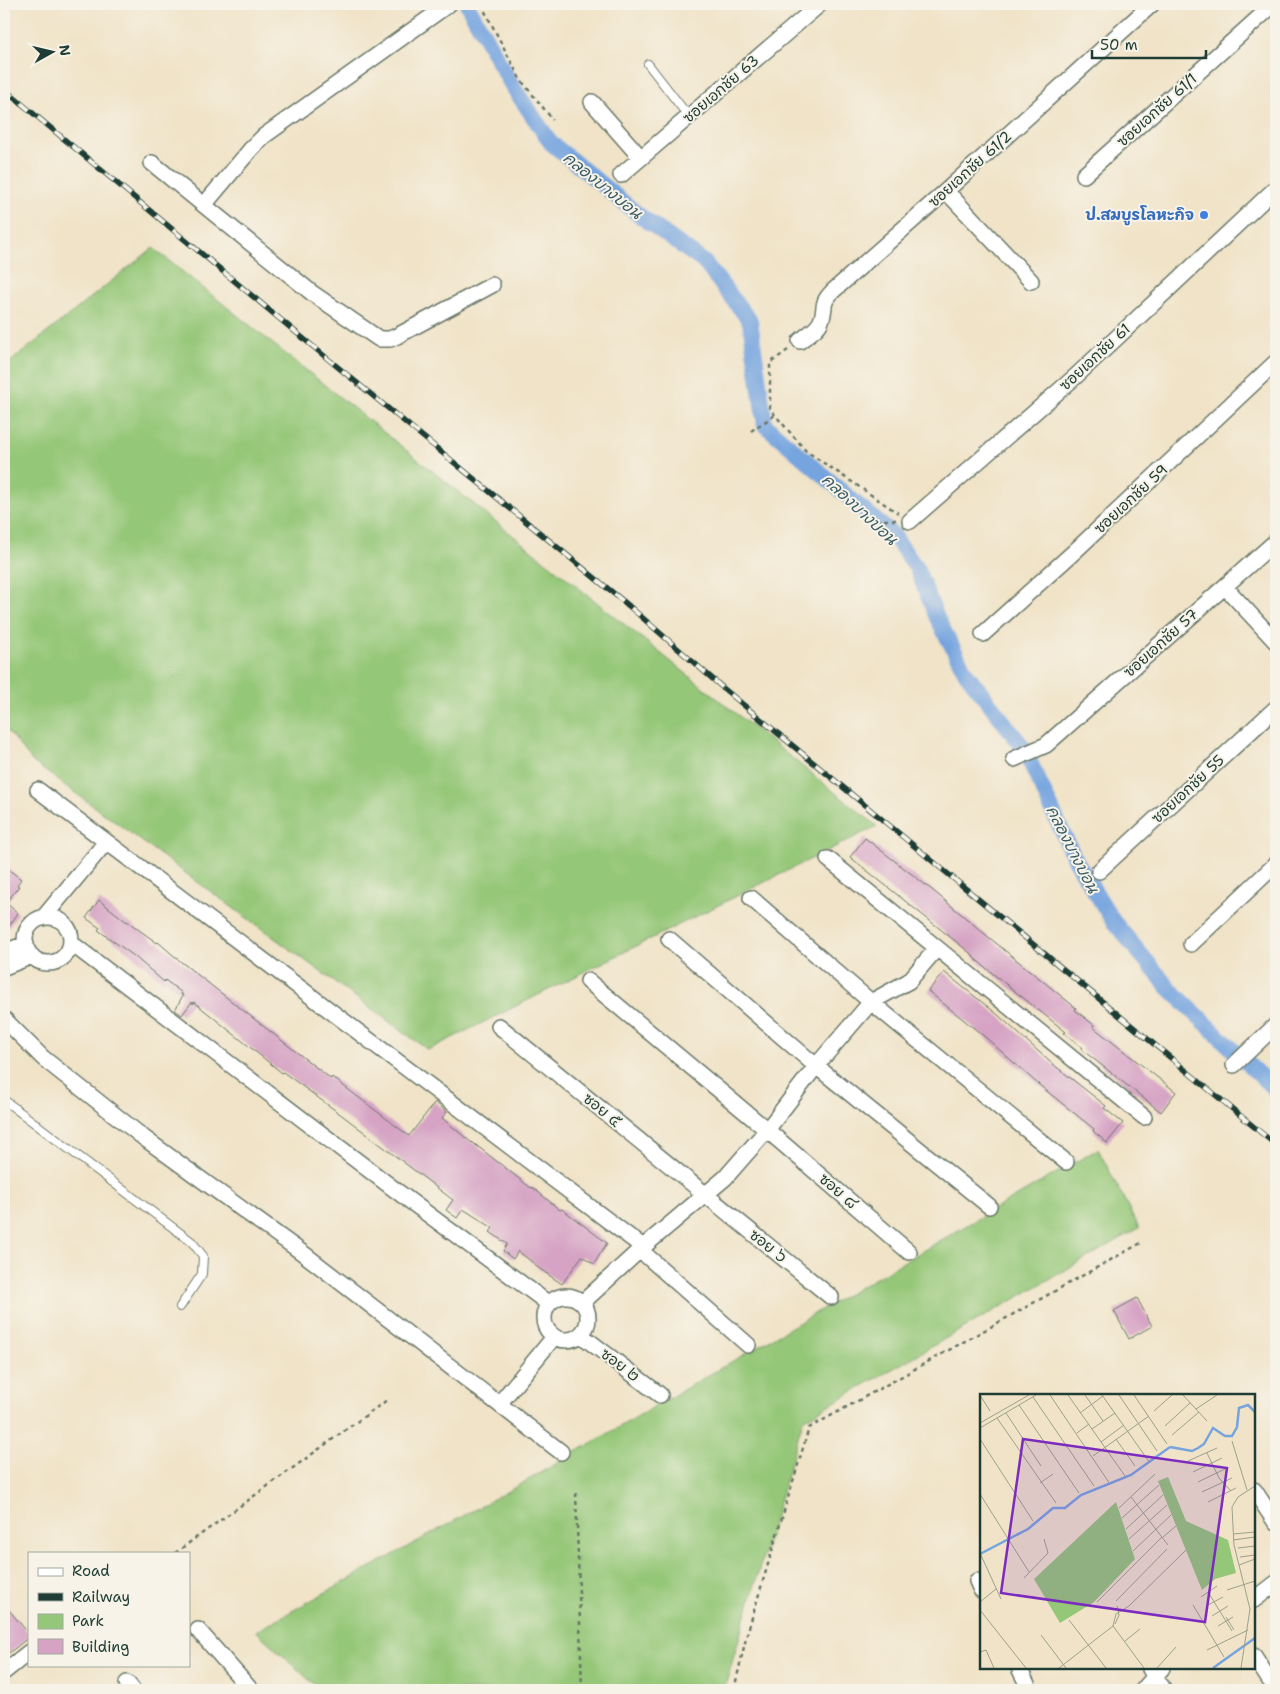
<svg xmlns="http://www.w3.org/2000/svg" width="1280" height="1694" font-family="'Shantell Sans','Playpen Sans Thai',sans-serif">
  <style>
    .green { fill: #95c778; stroke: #5a8256 }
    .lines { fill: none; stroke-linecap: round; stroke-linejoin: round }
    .canal { stroke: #76a4df; stroke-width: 16 }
    .building { fill: #d6a3c5 }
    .service-casing { stroke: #687767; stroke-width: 10 }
    .minor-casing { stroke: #687767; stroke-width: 18 }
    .path { stroke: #687767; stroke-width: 2.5; stroke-dasharray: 4 4; stroke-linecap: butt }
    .service { stroke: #fff; stroke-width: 8 }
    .minor { stroke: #fff; stroke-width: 15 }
    .rail-casing { stroke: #1f3d34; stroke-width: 5.5 }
    .rail { stroke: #f7f3e8; stroke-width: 4; stroke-dasharray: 11; stroke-linecap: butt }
    .shop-dot { fill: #3f7fe0; stroke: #f7f3e8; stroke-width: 2 }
    .labels { text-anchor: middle; stroke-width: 4; stroke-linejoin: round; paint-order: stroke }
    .street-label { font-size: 15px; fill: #1f3d34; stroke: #f7f3e8 }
    .shop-label { font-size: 15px; font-weight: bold; fill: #366cbe; stroke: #f7f3e8; text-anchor: end }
    .water-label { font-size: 16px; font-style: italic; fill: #395c67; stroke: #f7f3e8 }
    .inset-river { fill: none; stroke: #76a4df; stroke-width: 2.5 }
    .inset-road { fill: none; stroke: #9ca18c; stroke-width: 1 }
    .view { fill: #7b2cbf; fill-opacity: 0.15; stroke: #7b2cbf; stroke-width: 2.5 }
    .inset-edge { fill: none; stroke: #1f3d34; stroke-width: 2.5 }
  </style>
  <rect width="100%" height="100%" fill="#f7f3e8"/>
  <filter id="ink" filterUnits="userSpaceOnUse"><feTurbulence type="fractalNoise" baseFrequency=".02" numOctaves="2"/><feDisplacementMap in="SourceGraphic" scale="10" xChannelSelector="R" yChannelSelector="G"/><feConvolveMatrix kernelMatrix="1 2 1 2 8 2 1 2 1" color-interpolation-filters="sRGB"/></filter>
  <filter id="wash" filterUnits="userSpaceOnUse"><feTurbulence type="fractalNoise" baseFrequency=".0096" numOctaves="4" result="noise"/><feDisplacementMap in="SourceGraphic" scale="20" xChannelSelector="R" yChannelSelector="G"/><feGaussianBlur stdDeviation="1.12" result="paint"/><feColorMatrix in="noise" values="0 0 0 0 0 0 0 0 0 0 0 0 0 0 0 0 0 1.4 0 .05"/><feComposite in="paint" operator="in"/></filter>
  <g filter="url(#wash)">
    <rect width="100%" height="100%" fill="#f0e3c7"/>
    <path class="green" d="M153 248 877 826 428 1050 33 762 4 727V367Z
      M1098 1149 1139 1228 803 1420 724 1690H320L256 1631 528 1480Z"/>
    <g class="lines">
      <path class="canal" d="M467 4 511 84 551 143 640 216 704 262 750 321 765 425 894 536 917 569 937 618 966 673 1023 747 1075 859 1113 921 1169 988 1276 1091"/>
    </g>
    <g id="blocks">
      <path class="building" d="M865 838 931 889 1003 949 1076 1008 1075 1010 1094 1025 1093 1027 1176 1092 1161 1112 1081 1049 1083 1048 1064 1033 1066 1032 992 973 973 957 974 956 850 857Z
        M4 866 21 879 17 885 19 886 6 903 18 913 4 934Z
        M99 900 127 922V921L157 943 158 942 180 961 331 1079 332 1077 409 1136 435 1102 447 1112 442 1118 472 1143V1142L531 1188 532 1187 560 1210 562 1209 607 1243 594 1264 582 1256 562 1284 537 1267V1266L518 1251 513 1259 503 1251 507 1244 490 1232 493 1228 463 1209 457 1218 446 1210 453 1200 343 1116 283 1072 282 1073 194 1002 193 1004 192 1002 182 1015 175 1010 183 995H181L182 993 165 980 164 982 134 956 98 930 100 928 86 918Z
        M944 972 997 1014 1049 1061 1106 1106 1104 1108 1123 1123 1107 1143 1093 1131 1094 1129 1038 1084 985 1037 928 991Z
        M1137 1298 1152 1326 1129 1339 1114 1311Z
        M4 1604 29 1634V1637L4 1657Z"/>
    </g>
  </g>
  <g filter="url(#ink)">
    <use href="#blocks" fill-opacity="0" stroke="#687767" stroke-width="1"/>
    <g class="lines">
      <g class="service-casing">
        <path id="service" d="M648 64 689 117
          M4 1100 192 1242 203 1256 202 1274 180 1307"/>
      </g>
      <g class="minor-casing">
        <path id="minor" d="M592 102 641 158
          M152 163 312 293 379 339H390L397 336 492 285
          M621 175 820 4
          M1084 175 1274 4
          M946 191 1031 281
          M204 205 251 149 264 136 449 4
          M800 341C807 335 818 329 821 321 827 307 819 305 833 291L946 191 1152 4
          M910 521 1076 376 1276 188
          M1225 587 1276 642
          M983 634 1075 551 1276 362
          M1014 759 1046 745 1276 541
          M38 790 643 1247
          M828 859 1144 1117
          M1099 871 1276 708
          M751 898 871 1002 1066 1162
          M25 940a23 23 0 1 1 46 0a23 23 0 1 1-46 0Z
          M43 918 106 842
          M669 939 816 1066 989 1206
          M71 943 394 1189 549 1304
          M1191 944 1276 864
          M4 952 26 944
          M4 967 32 956
          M588 981 767 1130 909 1252
          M4 1019 43 1058 144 1138 304 1254 561 1452
          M499 1026 831 1297
          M1234 1065 1276 1025
          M640 1250 748 1345
          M544 1318a22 22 0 1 1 44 0a22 22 0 1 1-44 0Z
          M582 1303 643 1247 725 1178 767 1130 816 1066 871 1002 909 981 937 948
          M581 1335 660 1395
          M499 1404 554 1337
          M1254 1490 1276 1523
          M977 1581 981 1590
          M1254 1600 1276 1583
          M198 1630 251 1690
          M1254 1656 1270 1681
          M1019 1668 1030 1690
          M1150 1669 1164 1690
          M4 1672 29 1652
          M127 1683 133 1690
          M1143 1690 1162 1668"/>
      </g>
      <path class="path" d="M481 4 520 79 553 120
        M788 350 770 363V409L806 451 898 513
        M751 431 775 415
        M868 520H897
        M576 1493 582 1690
        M175 1553 387 1400
        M734 1690 747 1634 809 1428 1141 1243"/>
      <use href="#service" class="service"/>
      <use href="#minor" class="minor"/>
      <g class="rail-casing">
        <path id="rail" d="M4 89 328 359 629 606 723 688 1276 1145"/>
      </g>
      <use href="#rail" class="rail"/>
    </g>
  </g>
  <circle class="shop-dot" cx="1204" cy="215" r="5"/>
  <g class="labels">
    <g class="street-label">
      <text transform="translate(721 89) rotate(-41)" y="5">ซอยเอกชัย 63</text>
      <text transform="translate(1157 110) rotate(-42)" y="5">ซอยเอกชัย 61/1</text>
      <text transform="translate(970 169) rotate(-42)" y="5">ซอยเอกชัย 61/2</text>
      <text transform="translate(1095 357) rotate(-43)" y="5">ซอยเอกชัย 61</text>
      <text transform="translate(1131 499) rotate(-43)" y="5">ซอยเอกชัย 59</text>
      <text transform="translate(1161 643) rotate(-42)" y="5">ซอยเอกชัย 57</text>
      <text transform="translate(1188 789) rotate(-43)" y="5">ซอยเอกชัย 55</text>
      <text transform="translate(602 1110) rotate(39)" y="5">ซอย ๕</text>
      <text transform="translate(838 1191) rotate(41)" y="5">ซอย ๘</text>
      <text transform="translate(768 1246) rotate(39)" y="5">ซอย ๖</text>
      <text transform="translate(620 1365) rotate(37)" y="5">ซอย ๒</text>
    </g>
    <g class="shop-label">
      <text x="1194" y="220">ป.สมบูรโลหะกิจ</text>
    </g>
    <g class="water-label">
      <text transform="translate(603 185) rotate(39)" y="6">คลองบางบอน</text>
      <text transform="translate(860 509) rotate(43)" y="6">คลองบางบอน</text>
      <text transform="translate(1073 849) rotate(63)" y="6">คลองบางบอน</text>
    </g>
  </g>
  <g transform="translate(980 1394)">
    <rect width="275" height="275" fill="#f0e3c7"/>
    <path d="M188 83 206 127 248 146 256 179 235 185 222 196 178 87ZM136 108 155 165 114 208 80 229 54 185Z" fill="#95c778"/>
    <path class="inset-river" d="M190 53 212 57 218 54 224 50 233 34 245 42H252L257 33 259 14 268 11 275 18M0 160 48 135 73 114H85L101 101 151 81 190 53M233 274 275 244"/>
    <path class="inset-road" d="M0 1 10 17M70 1 130 90M88 1 145 82M105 1 123 27M122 1 170 69M139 1 177 57M154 1 187 50M203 1 227 27M53 3 114 92M39 11 99 99M216 15 237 1M174 17 192 1M26 19 61 72M100 19 123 2M17 24 76 109M0 29 49 1M185 32 210 9M0 34 56 1M112 35 135 19M97 39 109 30M192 41 219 18M0 45 53 127M136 45 155 72M252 47 267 96M121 48 144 31M227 59 239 84 251 97M113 62 169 22M208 67 237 54M213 78 242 64M218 88 245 75M60 89 73 80M222 98 252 84M0 100 49 178M151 103 188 151M228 108 256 94M139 114 175 80M142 124 179 91M146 135 183 101M253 140 275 138M183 143 196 132M149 145 187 111M253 146 275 143M258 154 275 152M153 157 191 121M0 159 21 205M260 163 275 161M259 171 275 165M44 184 68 159 64 145M247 196 275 187M228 198 252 237M221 203 237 192M136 207 187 155M0 208 16 195M117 208 182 143M213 211 244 263M226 212 243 203M0 216 46 274M232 222 248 212M246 223 254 236M89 226 126 274M135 230 139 221 137 212M133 232 136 220 149 212 206 156M133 232 164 274M238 232 253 223M61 241 86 274M145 247 160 235M227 256 268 236M0 258 6 256 14 274M79 274 133 232M177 274 196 253M261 274 270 215 254 151 252 113 258 103 275 92"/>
    <path class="view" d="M43 45 247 74 225 228 21 199Z"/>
    <rect width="275" height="275" class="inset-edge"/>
  </g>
  <rect width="1280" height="1694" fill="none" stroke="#f7f3e8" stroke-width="20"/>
  <rect x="28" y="1552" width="162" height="115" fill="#f7f3e8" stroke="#a1aaa0"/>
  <rect x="38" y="1568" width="25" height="8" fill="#ffffff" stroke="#a1aaa0"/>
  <text x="72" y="1576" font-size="15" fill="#1f3d34">Road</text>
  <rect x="38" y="1593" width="25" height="8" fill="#1f3d34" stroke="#a1aaa0"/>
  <text x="72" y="1602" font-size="15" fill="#1f3d34">Railway</text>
  <rect x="38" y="1614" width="25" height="15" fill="#95c778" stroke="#a1aaa0"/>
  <text x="72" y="1626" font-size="15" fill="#1f3d34">Park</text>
  <rect x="38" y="1639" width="25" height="15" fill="#d6a3c5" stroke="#a1aaa0"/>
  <text x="72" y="1652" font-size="15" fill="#1f3d34">Building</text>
  <g transform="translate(52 52) rotate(82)" stroke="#f7f3e8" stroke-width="4" paint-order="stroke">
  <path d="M0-4L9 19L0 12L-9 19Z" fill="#1f3d34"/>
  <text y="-8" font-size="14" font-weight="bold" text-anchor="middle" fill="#1f3d34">N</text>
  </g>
  <path d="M1092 50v8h114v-8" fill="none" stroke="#1f3d34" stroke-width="2.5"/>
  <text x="1100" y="50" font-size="15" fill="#1f3d34" stroke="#f7f3e8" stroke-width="4" paint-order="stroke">50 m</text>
</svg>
